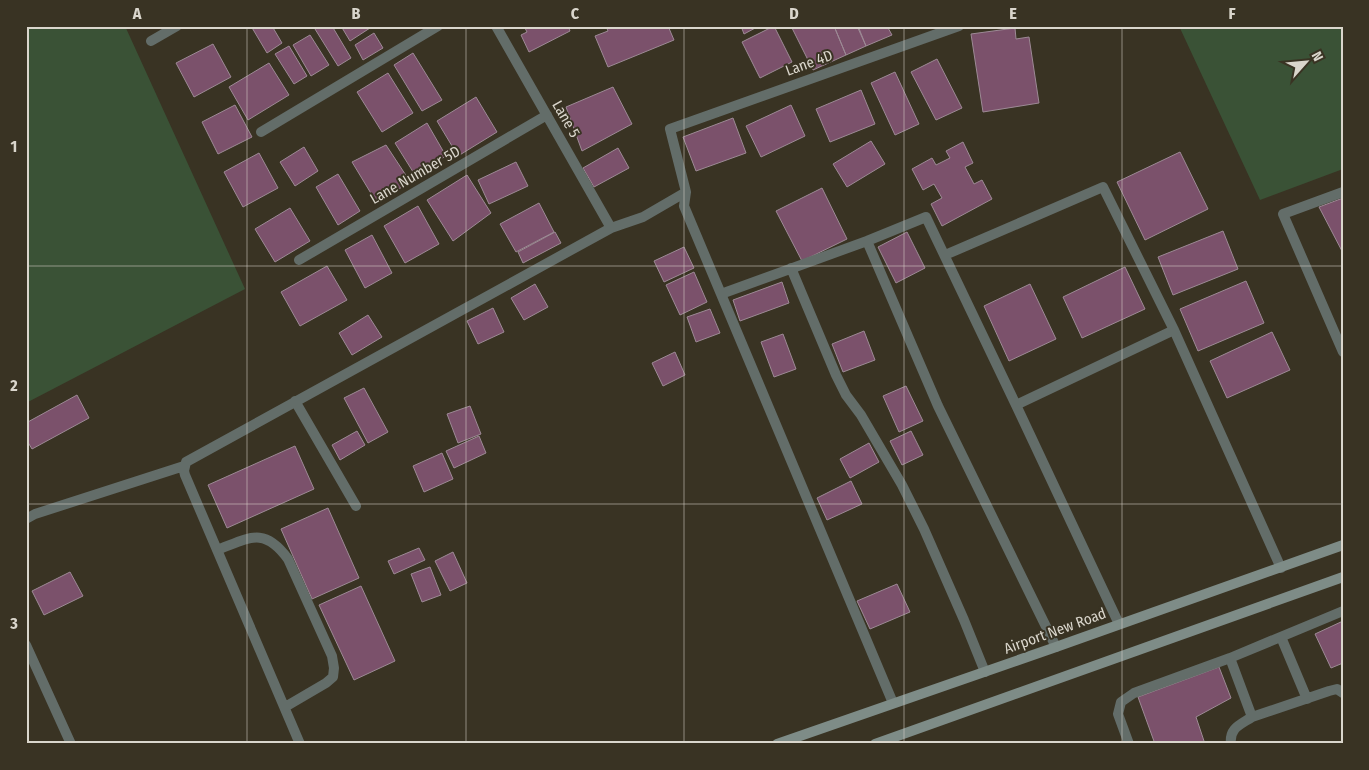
<svg xmlns="http://www.w3.org/2000/svg" width="1369" height="770" font-family="'Fira Sans Condensed',sans-serif">
  <style>
    .green { fill: #3a5236 }
    .building { fill: #7b516b; stroke: #9d8a95 }
    .lines { fill: none; stroke-linecap: round; stroke-linejoin: round }
    .street { stroke: #636d69; stroke-width: 10 }
    .secondary { stroke: #7e8c87; stroke-width: 10 }
    .grid { fill: none; stroke: #dad6cc; stroke-width: 1; stroke-opacity: 0.55 }
    .labels { text-anchor: middle; stroke-width: 4; stroke-linejoin: round; paint-order: stroke }
    .street-label { font-size: 15px; fill: #dad6cc; stroke: #393323 }
    .neatline { fill: none; stroke: #dad6cc; stroke-width: 2 }
    .grid-label { font-size: 16px; text-anchor: middle; font-weight: bold; fill: #dad6cc }
  </style>
  <rect width="100%" height="100%" fill="#393323"/>
  <path class="green" d="M26 26H125L245 289 26 403Z
    M1179 26H1343V169L1260 200Z"/>
  <path class="building" d="M251 26H272L282 43 267 53Z
    M320 26H332L351 58 338 66 315 29Z
    M341 26H369L370 28 350 41Z
    M524 26H568L570 31 529 52 521 35 527 32Z
    M606 26H668L674 40 608 67 595 36 608 31Z
    M741 26H759L744 34Z
    M774 26 792 62 760 78 742 42Z
    M791 26H834L846 55 813 70Z
    M834 26H858L866 46 846 55Z
    M857 26H887L892 35 866 46Z
    M1015 28 1016 39 1029 37 1039 103 983 112 971 34Z
    M374 33 383 48 363 60 355 45Z
    M310 35 329 65 311 76 293 45Z
    M213 44 231 77 194 97 176 63Z
    M289 46 307 76 294 84 275 54Z
    M413 53 442 100 422 111 394 65Z
    M937 59 962 108 936 120 911 72Z
    M269 63 289 95 248 120 229 87Z
    M895 72 919 124 895 135 871 83Z
    M388 73 413 113 382 132 357 92Z
    M613 87 632 124 582 151 566 107Z
    M861 90 875 124 830 142 816 109Z
    M476 97 497 132 458 156 437 121Z
    M235 105 252 137 218 154 202 122Z
    M791 105 805 136 761 157 746 126Z
    M733 118 746 153 696 171 683 137Z
    M427 123 446 156 415 175 395 143Z
    M871 141 885 164 847 187 833 164Z
    M963 142 973 163 965 167 974 184 982 180 992 199 942 226 931 204 942 198 934 184 923 190 912 169 932 158 936 165 950 158 946 151Z
    M386 145 411 183 375 200 352 162Z
    M304 147 318 171 295 186 280 162Z
    M618 148 629 168 594 187 583 168Z
    M1180 152 1208 209 1145 240 1117 182Z
    M259 153 278 188 243 207 224 172Z
    M516 162 528 186 489 204 478 180Z
    M338 174 360 211 338 225 316 187Z
    M467 175 491 213 453 241 427 200Z
    M822 188 847 239 802 261 776 211Z
    M1343 198V253L1319 207Z
    M539 203 554 232 516 252 500 224Z
    M418 206 439 244 405 263 384 226Z
    M290 208 310 241 275 262 255 229Z
    M1223 231 1238 269 1173 295 1158 257Z
    M555 232 561 243 523 263 518 252Z
    M907 232 925 268 896 283 878 247Z
    M372 235 392 273 365 288 345 250Z
    M684 247 694 268 664 282 654 261Z
    M327 266 347 300 300 326 281 292Z
    M1125 267 1145 309 1082 338 1063 297Z
    M694 272 707 302 680 315 666 285Z
    M1246 281 1264 323 1198 351 1180 309Z
    M782 282 789 303 740 321 733 300Z
    M535 284 548 307 524 320 511 298Z
    M1030 284 1056 339 1009 361 984 306Z
    M493 308 504 332 478 344 467 321Z
    M710 309 720 333 696 342 687 317Z
    M368 315 382 337 352 355 339 333Z
    M864 331 875 360 843 372 832 344Z
    M1272 332 1290 370 1227 398 1210 361Z
    M783 334 796 369 774 377 761 342Z
    M675 352 685 375 663 386 652 363Z
    M906 386 923 421 899 432 883 396Z
    M364 388 388 432 368 443 344 398Z
    M77 395 89 418 32 449 26 439V423Z
    M470 406 481 434 458 443 447 414Z
    M357 431 365 445 340 460 332 445Z
    M911 431 923 455 902 465 890 441Z
    M479 436 486 453 454 468 446 451Z
    M869 443 879 462 850 478 840 459Z
    M295 446 314 489 227 528 208 485Z
    M442 453 453 479 424 492 413 466Z
    M851 481 862 504 827 520 817 498Z
    M328 508 359 578 312 599 281 529Z
    M419 548 425 560 394 574 388 561Z
    M453 552 467 583 450 591 435 561Z
    M430 567 441 595 422 602 411 574Z
    M70 572 83 596 44 615 32 591Z
    M897 584 910 612 870 629 857 601Z
    M361 586 395 661 354 680 319 605Z
    M1343 621V663L1331 668 1315 634Z
    M1219 667 1231 698 1196 717 1205 744H1155L1138 697Z"/>
  <g class="lines">
    <path class="street" d="M496 26 611 228
      M151 41 177 26
      M261 132 438 26
      M1343 192 1283 214 1343 352
      M867 241 938 406 1056 647
      M945 255 1103 187 1174 330 1281 568
      M299 260 547 115
      M791 268 836 375 846 395 861 415 902 485 924 529 964 620 985 672
      M721 294 867 241 926 217 1016 405 1119 624
      M295 401 356 506
      M1016 405 1174 330
      M26 519 35 514 184 466
      M217 550C249 538 264 526 288 559L332 656 334 668 333 677 326 683 285 707
      M1281 637 1307 699
      M26 645 71 744
      M1230 658 1343 611
      M893 703 684 206 686 192 670 129 959 26
      M1252 717 1329 691 1337 689 1343 693
      M300 744 185 475 184 471 186 462 611 228 643 217 686 192
      M1129 744 1118 714 1121 702 1134 693 1230 658 1252 717C1240 725 1229 728 1231 744"/>
    <path class="secondary" d="M777 744 1056 647 1343 545
      M875 744 1343 577"/>
  </g>
  <path class="grid" d="M247 26V744M466 26V744M684 26V744M904 26V744M1122 26V744M26 266H1343M26 504H1343"/>
  <g class="labels">
    <g class="street-label">
      <text transform="translate(809 63) rotate(-20)" y="5">Lane 4D</text>
      <text transform="translate(566 119) rotate(60)" y="5">Lane 5</text>
      <text transform="translate(415 175) rotate(-30)" y="5">Lane Number 5D</text>
      <text transform="translate(1055 631) rotate(-20)" y="5">Airport New Road</text>
    </g>
  </g>
  <rect width="1369" height="770" fill="none" stroke="#393323" stroke-width="55"/>
  <g transform="translate(1306 62) rotate(63)" stroke="#393323" stroke-width="4" paint-order="stroke">
  <path d="M0-4L9 19L0 12L-9 19Z" fill="#dad6cc"/>
  <text y="-8" font-size="14" font-weight="bold" text-anchor="middle" fill="#dad6cc">N</text>
  </g>
  <rect x="28" y="28" width="1314" height="714" class="neatline"/>
  <g class="grid-label">
    <text x="137" y="19">A</text>
    <text x="356" y="19">B</text>
    <text x="575" y="19">C</text>
    <text x="794" y="19">D</text>
    <text x="1013" y="19">E</text>
    <text x="1232" y="19">F</text>
    <text x="14" y="152">1</text>
    <text x="14" y="391">2</text>
    <text x="14" y="629">3</text>
  </g>
</svg>
